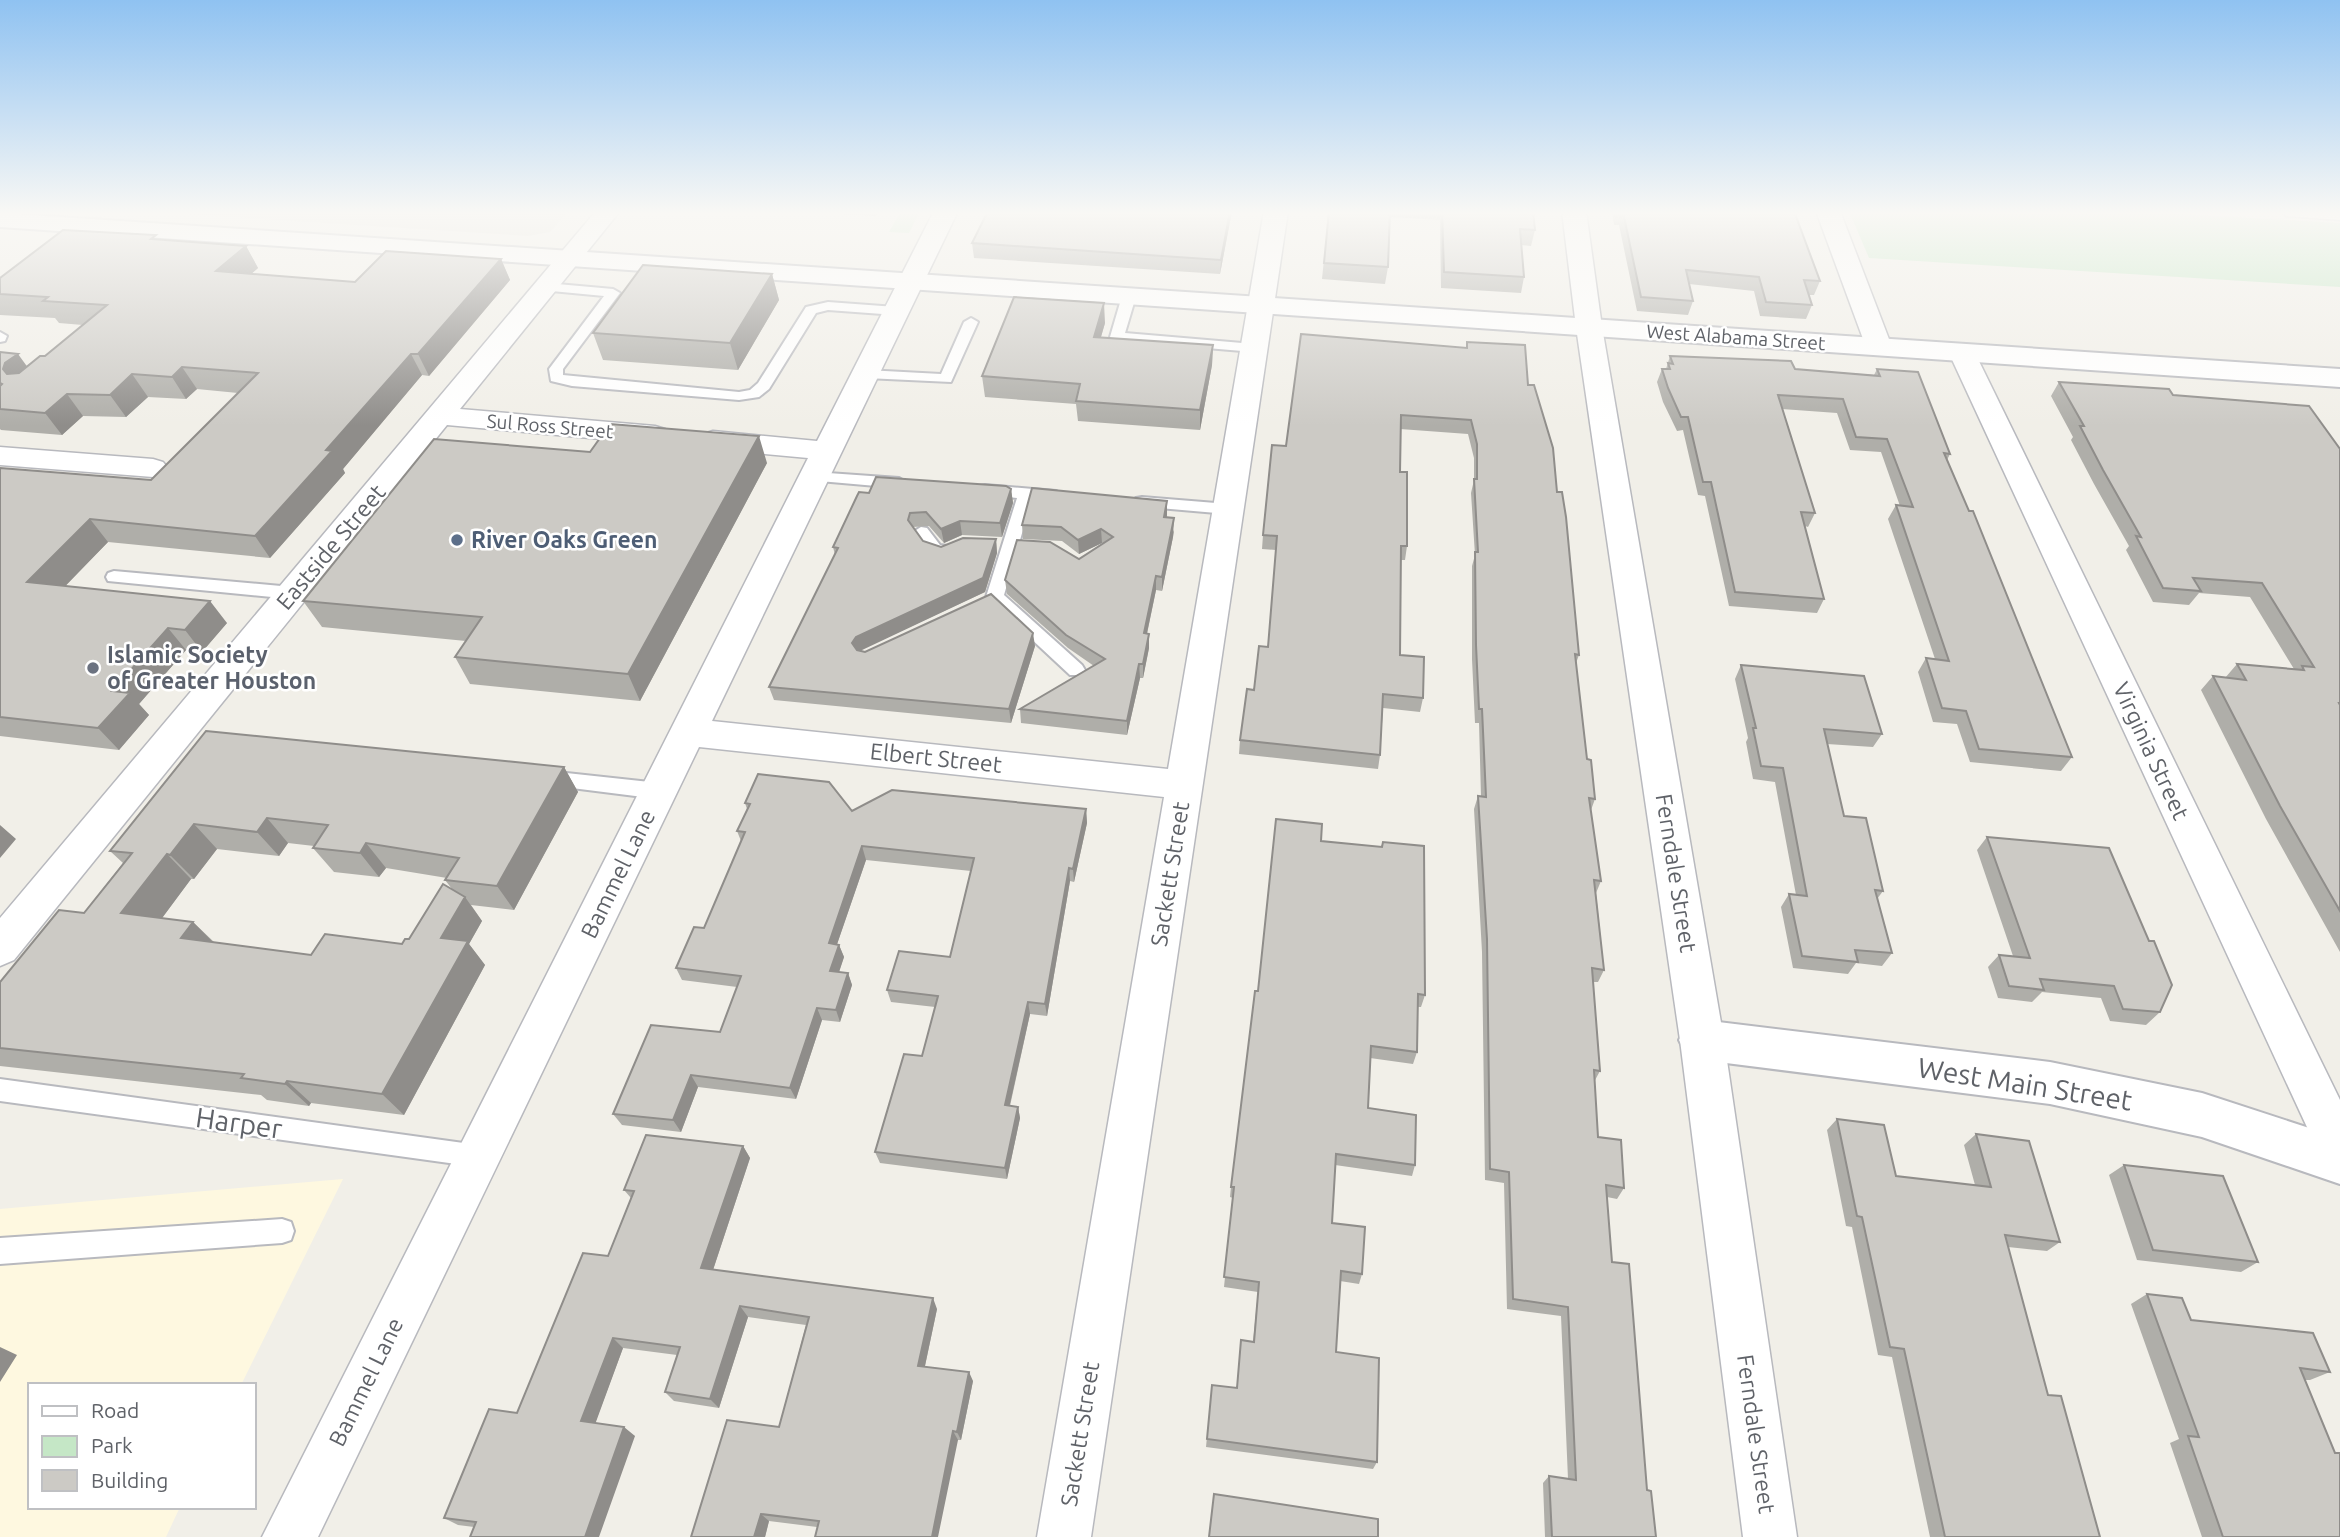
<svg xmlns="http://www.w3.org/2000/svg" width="2340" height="1537" font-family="Ubuntu,sans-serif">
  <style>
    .commercial { fill: #fef8e0 }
    .education { fill: #e1ded6 }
    .green { fill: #c5e7c6 }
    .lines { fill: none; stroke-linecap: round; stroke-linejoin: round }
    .service-casing { stroke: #b8b9be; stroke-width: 4 }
    .minor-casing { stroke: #b8b9be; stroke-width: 3 }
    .tertiary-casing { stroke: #b8b9be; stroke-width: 4 }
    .service { fill: #fff; fill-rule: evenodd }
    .minor { fill: #fff; fill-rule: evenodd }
    .tertiary { fill: #fff; fill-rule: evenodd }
    .wall { fill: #afaea9; fill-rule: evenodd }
    .shaded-wall { fill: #8f8d8a }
    .building { fill: #cccac5; stroke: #8f8d8a; stroke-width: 2 }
    .service-dot { fill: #5c6f8a; stroke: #fff; stroke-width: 2.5 }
    .worship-dot { fill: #6b7280; stroke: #fff; stroke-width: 2.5 }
    .labels { text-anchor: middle; stroke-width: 5; stroke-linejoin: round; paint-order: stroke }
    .far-street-label { font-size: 19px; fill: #5f6268; stroke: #fff }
    .service-label { font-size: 23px; font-weight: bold; fill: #4e5e75; stroke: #fff; text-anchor: start }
    .street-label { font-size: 23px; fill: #5f6268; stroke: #fff }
    .worship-label { font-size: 23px; font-weight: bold; fill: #5b616d; stroke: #fff; text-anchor: start }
    .near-street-label { font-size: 28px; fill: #5f6268; stroke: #fff }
  </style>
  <rect width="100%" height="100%" fill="#f1efe8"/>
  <path class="commercial" d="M343 1179 241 1385H30V1507H180L166 1537H0V1209Z"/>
  <path class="education" d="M139 211H569L550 232 528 236Z"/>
  <path class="green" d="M901 211H920L909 233 889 232Z
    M1849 211H2127L2340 223V287L1869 258Z"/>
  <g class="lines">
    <g class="service-casing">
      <path id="service" d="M546 283 613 289 620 293 563 369V375L739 392 750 390 758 383 806 307 828 302 896 307 903 311 896 315 828 310 816 313 769 389 759 397 739 400 572 386 551 381 549 369 604 296 541 290V284Z
        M1129 292 1136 296 1125 333 1254 344 1261 348 1254 352 1112 340 1110 337 1122 296Z
        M971 318 978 322 951 382 866 378 859 374 866 370 941 374 964 322Z
        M0 332 7 336 5 341 0 342Z
        M814 472 899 478 907 483 899 488 808 480 806 477Z
        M985 485 1056 491 1064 496 1056 501 1032 499 1004 595 1082 665 1085 670 1082 675H1070L986 597 1017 498 979 494 977 490 979 486Z
        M1142 497 1228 504 1236 509 1228 514 1136 506 1134 502 1136 498Z
        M921 527 927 528 940 545 955 547 957 551C941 571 922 546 913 532Z
        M114 571 292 587 301 593 292 599 108 581 106 577 108 573Z
        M548 771 659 783 666 786 669 791 666 796 659 799 548 785 541 783 538 778 541 773Z
        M0 1079 478 1145 486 1148 490 1156 486 1164 478 1167 0 1101Z
        M282 1219 291 1222 294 1231 291 1240 282 1243 0 1264V1238Z"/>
    </g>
    <g class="minor-casing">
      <path id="minor" d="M596 211H620L460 409 655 426 665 429 669 435 665 441 655 444 447 425 14 960 0 966V918Z
        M934 211H958L712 721 1168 769 1264 211H1288L1091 1537H1037L1164 797 699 747 318 1537H262L808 458 713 449 703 446 698 440 703 434 713 431 817 441Z
        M1562 211H1586L1602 327 1724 1040 1797 1537H1743L1680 1040 1576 327Z
        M1816 211H1840L1892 347 1888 353 1879 355 1870 353 1866 347Z
        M2282 211H2340V220L2286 216Z
        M1962 345 1972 347 1975 353 2340 1100V1171L2324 1164 1949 353 1952 347Z
        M0 447 153 459 163 462 168 468 163 474 153 477 0 465Z"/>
    </g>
    <g class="tertiary-casing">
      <path id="tertiary" d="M0 213 2340 369V387L0 227Z
        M1702 1020 2050 1062 2202 1093 2340 1138V1184L2202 1137 2050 1104 1702 1060 1686 1054 1679 1040 1686 1026Z"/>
    </g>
    <use href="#service" class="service"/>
    <use href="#minor" class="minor"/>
    <use href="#tertiary" class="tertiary"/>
  </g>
  <path class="wall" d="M788 211H879L876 216Z
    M988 211H1232L1220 274 974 258 972 243Z
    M1329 211H1533L1535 230 1531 246 1521 245 1524 277 1521 293 1441 288 1440 220 1389 217 1388 267 1385 284 1322 279Z
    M1612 211H1794L1820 281 1814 295H1809L1812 305 1806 319 1760 316 1754 291 1689 284 1693 301 1688 315 1637 311 1619 225H1614Z
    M159 239 246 246 258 268 251 274 355 282 501 259 510 280 429 376 422 375 343 469 345 473 270 558 108 542 65 586 227 623 202 652 186 650 139 704 149 715 119 750 0 736V468L151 480 238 393 197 389 186 399 148 397 126 417 83 416 62 435 1 430 0 429V352L27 366 45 356 83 325 59 323 55 318 0 315V294Z
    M772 274 779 300 738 370 603 360 593 333Z
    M1105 323 1101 337 1213 345 1212 365 1200 430 1078 421 1076 404 985 397 982 376Z
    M1467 342 1528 385 1557 492 1579 655 1576 663 1587 759 1595 799 1591 810 1601 881 1596 893 1604 970 1598 982H1593L1600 1071 1594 1082 1598 1137 1624 1188 1617 1199 1607 1197 1612 1262 1647 1490 1656 1537H1545L1543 1483 1549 1476 1568 1479 1561 1316 1507 1309 1504 1183 1485 1180 1482 952 1474 809 1478 796H1481L1479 723H1475L1472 659V566L1475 555 1471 493 1474 480V458L1468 434 1400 429V472L1407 546 1405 560H1401L1400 655 1423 698 1420 712 1383 708 1380 755 1378 769 1239 754 1240 740 1254 690 1268 647 1276 550 1262 549 1263 535 1286 446 1466 348Z
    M1670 356 1795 369 1874 375 1877 369 1950 454 1947 460 2072 757 2061 771 1970 762 1957 724 1933 722 1918 672 1926 658 1935 659 1888 519 1896 505 1900 506 1881 452 1850 450 1837 413 1782 409 1815 513 1808 527 1805 526 1824 599 1817 613 1729 606 1705 496 1698 495 1683 430 1677 431 1663 402 1657 382 1662 369H1666Z
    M2059 382 2173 395 2340 449V952L2266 819 2201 690 2213 676 2225 678 2237 664 2294 669 2250 597 2199 593 2189 605 2153 602 2126 550 2129 546 2094 484 2071 440 2073 437 2051 396Z
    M590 452 767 463 640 701 470 684 455 657 466 641 322 627 303 601Z
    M1011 489 1013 503 1002 537 962 535 944 543 929 526 913 527 923 541 941 547 996 539 997 553 985 592 860 650 865 652 1035 646 1011 723 774 700 769 687 835 555 833 547 869 493Z
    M1167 515V517L1174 532 1173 537 1162 591 1156 590 1147 634H1149V648L1143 678H1140L1127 735 1021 723 1020 709 1094 666 1068 648 1007 594 1005 580 1079 559 1103 543H1102L1079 554 1062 541 1023 539 1022 525Z
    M1741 665 1882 734 1873 747 1827 744 1844 816 1883 891 1877 899 1892 953 1882 966 1856 963 1848 974 1793 968 1781 907 1789 894 1796 895 1775 782 1753 779 1746 742 1748 738 1735 679Z
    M206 731 564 767 578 792 514 910 471 905 482 921 469 944 485 965 404 1115 311 1103 309 1106 267 1100 261 1095 0 1066V982L84 913 123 863 110 851ZM288 843 314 846 313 848 334 872 379 877 386 868 447 878 445 880 452 889 409 939 402 944 311 955 214 942 193 922 162 918 191 879H194L217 849 279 856Z
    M745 803 852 811 1086 809 1087 823 1074 882 1070 881 1047 1016 1030 1014 1010 1106 1018 1107 1020 1118 1007 1179 880 1163 875 1152 922 1056 935 1007 891 1002 887 990 950 957 971 871 866 860 837 944 839 945 844 957 839 972 848 973 852 985 840 1022 822 1020 796 1099 698 1087 681 1132 622 1125 613 1114 720 1032 737 987 682 980 676 968 704 928 741 841 737 831 747 809Z
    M1987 837 2160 1012 2146 1025 2110 1021 2101 998 2042 992 2032 1002 1998 998 1988 967 1999 955 2013 956 1977 850Z
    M1321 841 1381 847 1383 842 1425 995 1421 1007H1417V1052L1413 1064 1370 1058 1368 1108 1415 1165 1412 1176 1335 1165 1332 1223 1362 1274 1359 1284 1340 1281 1336 1352 1377 1462 1373 1469 1206 1447 1212 1385 1237 1388 1253 1342 1258 1292 1224 1287 1233 1198 1230 1197 1231 1187Z
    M1837 1119 1896 1176 1975 1185 1964 1145 1976 1134 2060 1242 2047 1251 2008 1247 2048 1395 2100 1537H1930L1892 1357 1878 1355 1852 1227 1846 1226 1827 1130Z
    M743 1146 750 1158 713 1270 937 1309 925 1366 973 1381 961 1440H958L817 1527 769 1521 765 1537H691L779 1427 806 1325 748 1317 719 1408 674 1401 665 1392 677 1355 623 1348 595 1423 635 1436 474 1527 458 1525 444 1518 517 1413 608 1256 631 1198 624 1190Z
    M2124 1165 2258 1262 2241 1272 2137 1260 2109 1175Z
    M2147 1294 2191 1320 2330 1372 2310 1380H2305L2335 1453 2340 1537H2202L2170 1443 2179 1439 2131 1304Z"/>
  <path class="shaded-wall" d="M1230 211H1232L1220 274 1221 260Z
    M246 246 258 268 229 293 216 271Z
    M501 259 510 280 429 376 418 354Z
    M772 274 779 300 738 370 730 343Z
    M1104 303 1105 323 1095 357 1094 337Z
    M1213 345 1212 365 1200 430V410Z
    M18 354 34 376 20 391 3 369 5 363Z
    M411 354 422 375 343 469 345 473 270 558 255 536 326 450Z
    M182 367 197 389 186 399 172 377Z
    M132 374 148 397 126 417 110 395Z
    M67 394 83 416 62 435 45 413Z
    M759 436 767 463 640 701 628 674Z
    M1011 489 1013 503 1002 537 1000 523Z
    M1167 501V515L1164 531V517Z
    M1174 518 1173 537 1162 591V577Z
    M90 519 108 542 47 605 27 582Z
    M960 521 962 535 944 543 941 529Z
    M1101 529 1102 543 1079 554 1078 540Z
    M996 539 997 553 985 592 860 651 855 657 852 643 856 637Z
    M1156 576V590L1144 647V633Z
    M210 601 227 623 202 652 185 630Z
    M168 628 186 650 139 704 149 715 119 750 98 728 112 691Z
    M1033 633 1035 646 1011 723 1009 709Z
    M1149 634V648L1143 678V664Z
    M1139 664 1140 678 1127 735V721Z
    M564 767 578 792 514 910 497 886Z
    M1086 809 1087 823 1074 882 1073 869Z
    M267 818 288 843 279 856 257 832Z
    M194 824 217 849 194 879 170 855Z
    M0 825 16 839 0 858Z
    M366 843 386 868 379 877 360 853Z
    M862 846 866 860 833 956 829 943Z
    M167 854 191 879 148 937 121 913Z
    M1069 868 1070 881 1047 1016 1045 1004Z
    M465 897 482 921 469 944 485 965 404 1115 382 1094 441 938Z
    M193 922 217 946 181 938Z
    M839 945 844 957 835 984 830 971Z
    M848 973 852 985 840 1022 836 1010Z
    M1028 1002 1030 1014 1007 1117 1005 1105Z
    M817 1008 822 1020 796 1099 790 1088Z
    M691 1075 698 1087 681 1132 673 1120Z
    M287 1081 311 1103 309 1106 285 1084Z
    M1018 1107 1020 1118 1007 1179 1005 1168Z
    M743 1146 750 1158 710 1279 701 1268Z
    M933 1298 937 1309 923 1375 918 1366Z
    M740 1306 748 1317 719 1408 710 1399Z
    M613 1338 623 1348 593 1430 581 1421Z
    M0 1347 17 1355 0 1382Z
    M969 1372 973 1381 961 1440 957 1432Z
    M624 1427 635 1436 599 1537H585Z
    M953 1431 958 1440 938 1537H932Z
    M761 1514 769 1521 765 1537H754Z"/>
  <path class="building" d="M988 211H1230L1221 260 972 243Z
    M1329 211H1390L1388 267 1324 263Z
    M1442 211H1533L1535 230 1520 229 1524 277 1444 272Z
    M1618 211H1794L1820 281 1804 280 1812 305 1766 302 1759 277 1686 270 1693 301 1641 297 1623 212Z
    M63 230 156 235 151 239 246 246 216 271 355 282 386 251 501 259 418 354H411L326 450 332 451 255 536 90 519 27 582 210 601 185 630 168 628 112 691 130 693 98 728 0 717V468L151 480 258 373 182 367 172 377 132 374 110 395 67 394 45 413 0 409V386L2 384 0 383V352L18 354 5 363 3 369 7 374 19 373 40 356H45L107 305 43 301 48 297 0 294V278Z
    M643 265 772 274 730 343 593 333Z
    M1014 297 1104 303 1094 337 1213 345 1200 410 1076 401 1080 384 982 376Z
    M1301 334 1467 348V342L1525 345 1528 385H1534L1553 448 1557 492H1562L1566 517 1579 655 1575 654 1587 759 1591 760 1595 799 1589 798 1601 881 1594 880 1604 970 1592 968 1600 1071 1594 1070 1598 1137 1621 1140 1624 1188 1606 1185 1612 1262 1629 1264 1647 1490 1651 1491 1656 1537H1552L1549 1476 1576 1480 1568 1307 1513 1299 1509 1172 1490 1169 1487 939 1478 796 1486 797 1482 709H1479L1476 645 1475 552H1478L1474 479H1477V444L1471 420 1401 415 1400 472H1407V546H1401L1400 655 1424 657 1423 698 1383 694 1380 755 1240 740 1247 689 1254 690 1259 646 1268 647 1277 536 1263 535 1272 445 1286 446Z
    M1670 356 1791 361 1795 369 1880 376 1877 369 1918 372 1950 454 1944 453 1969 511H1973L2072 757 1979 749 1966 711 1942 708 1926 658 1949 661 1896 505 1913 507 1887 439 1856 437 1843 399 1778 395 1815 513 1801 512 1824 599 1735 592 1711 482H1703L1688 417H1681L1668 388 1662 369H1670L1668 363 1673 364Z
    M2059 382 2169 389 2173 395 2309 406 2340 449V703H2339L2340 705V911L2280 806 2213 676 2246 680 2237 664 2304 670 2302 666 2314 667 2262 583 2193 578 2201 591 2163 588 2136 536 2141 537 2103 470 2080 426H2084Z
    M610 424 759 436 628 674 455 657 482 617 303 601 434 439 590 452Z
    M876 477 1006 486 1011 489 1000 523 960 521 941 529 926 512 910 513 908 520 923 541 941 547 963 538 996 539 983 578 856 637 852 643 857 650 865 652 991 594 1033 633 1009 709 769 687 838 548 833 547 857 496 859 492 869 493Z
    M1032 488 1167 501 1164 517 1174 518 1173 523 1162 577 1156 576 1144 633 1149 634 1143 664H1139L1127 721 1020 709 1105 659 1066 635 1005 580 1017 540 1050 542 1079 559 1113 537 1101 529 1078 540 1061 527 1022 525Z
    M1741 665 1864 676 1882 734 1824 729 1844 816 1866 818 1883 891 1875 890 1892 953 1855 950 1858 962 1802 956 1789 894 1807 896 1783 768 1761 766 1753 728H1756Z
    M206 731 564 767 497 886 445 880 459 858 366 843 360 853 313 848 328 825 267 818 257 832 194 824 170 855 167 854 121 913 193 922 181 938 311 955 325 934 402 944 405 939H409L443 884 465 897 441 938 468 941 382 1094 287 1081 285 1084 241 1078 244 1074 0 1048V982L59 910 84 913 132 853 110 851Z
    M758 774 829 782 852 811 892 790 1086 809 1073 869 1069 868 1045 1004 1028 1002 1005 1105 1018 1107 1005 1168 875 1152 904 1054 922 1056 938 996 887 990 899 951 950 957 974 858 862 846 829 943 839 945 830 971 848 973 836 1010 817 1008 790 1088 691 1075 673 1120 613 1114 651 1025 720 1032 741 976 676 968 694 927 704 928 745 832 737 831 750 804 745 803Z
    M1276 819 1322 824 1321 841 1382 847 1383 842 1424 846 1425 995 1418 994 1417 1052 1371 1046 1368 1108 1416 1115 1415 1165 1336 1154 1332 1223 1365 1227 1362 1274 1341 1271 1336 1352 1379 1358 1377 1462 1207 1439 1212 1385 1237 1388 1241 1340 1254 1342 1259 1282 1224 1277 1234 1187H1231L1255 991H1258Z
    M1987 837 2109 848 2149 941H2154L2172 985 2160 1012 2123 1009 2114 986 2040 979 2044 990 2009 986 1999 955 2030 958Z
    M1837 1119 1884 1125 1896 1176 1991 1187 1976 1134 2029 1141 2060 1242 2005 1235 2048 1395 2061 1396 2100 1537H1945L1904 1349 1890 1347 1862 1217 1857 1216Z
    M646 1135 743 1146 701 1268 933 1298 918 1366 969 1372 957 1432 953 1431 932 1537H815L819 1521 761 1514 754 1537H691L727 1420 779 1427 809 1317 740 1306 710 1399 665 1392 680 1347 613 1338 581 1421 624 1427 585 1537H470L476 1522 444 1518 489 1409 517 1413 583 1253 608 1256 634 1191 624 1190Z
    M2124 1165 2223 1176 2258 1262 2153 1250Z
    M2147 1294 2182 1298 2191 1320 2313 1333 2330 1372 2300 1368 2335 1453H2340V1537H2223L2188 1436 2199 1437Z
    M1214 1494 1378 1519V1537H1209Z"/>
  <linearGradient id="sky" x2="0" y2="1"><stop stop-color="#8fc2f1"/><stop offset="0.5" stop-color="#f9f8f5"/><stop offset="1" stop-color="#f9f8f5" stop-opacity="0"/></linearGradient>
  <rect width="2340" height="426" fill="url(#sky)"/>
  <circle class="service-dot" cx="457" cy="540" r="7"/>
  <circle class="worship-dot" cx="93" cy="668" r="7"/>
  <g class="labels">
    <g class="far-street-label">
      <text transform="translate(1736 337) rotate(4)" y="7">West Alabama Street</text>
      <text transform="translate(550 426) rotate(5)" y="7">Sul Ross Street</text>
    </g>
    <g class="service-label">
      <text x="471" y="548">River Oaks Green</text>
    </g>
    <g class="street-label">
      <text transform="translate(331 547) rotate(-50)" y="8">Eastside Street</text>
      <text transform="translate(2151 751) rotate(65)" y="8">Virginia Street</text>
      <text transform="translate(936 758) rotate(6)" y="8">Elbert Street</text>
      <text transform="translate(1676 873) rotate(81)" y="8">Ferndale Street</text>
      <text transform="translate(618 874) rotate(-64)" y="8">Bammel Lane</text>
      <text transform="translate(1170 874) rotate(-81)" y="8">Sackett Street</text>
      <text transform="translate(366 1382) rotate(-64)" y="8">Bammel Lane</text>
      <text transform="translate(1080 1434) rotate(-81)" y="8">Sackett Street</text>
      <text transform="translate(1756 1434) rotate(82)" y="8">Ferndale Street</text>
    </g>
    <g class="worship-label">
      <text x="107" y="663">Islamic Society<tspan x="107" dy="26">of Greater Houston</tspan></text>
    </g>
    <g class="near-street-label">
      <text transform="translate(2025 1084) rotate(9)" y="10">West Main Street</text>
      <text transform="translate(239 1123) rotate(8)" y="10">Harper</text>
    </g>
  </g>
  <rect x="28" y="1383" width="228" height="126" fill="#ffffff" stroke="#bfc0c3" stroke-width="2"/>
  <rect x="42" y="1406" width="35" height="10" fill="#ffffff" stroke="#bfc0c3" stroke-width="2"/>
  <text x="91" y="1418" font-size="21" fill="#5f6268">Road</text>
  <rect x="42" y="1436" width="35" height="21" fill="#c5e7c6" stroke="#bfc0c3" stroke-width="2"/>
  <text x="91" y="1453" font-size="21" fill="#5f6268">Park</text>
  <rect x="42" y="1470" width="35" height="21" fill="#cccac5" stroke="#bfc0c3" stroke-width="2"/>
  <text x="91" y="1488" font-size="21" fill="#5f6268">Building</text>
</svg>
